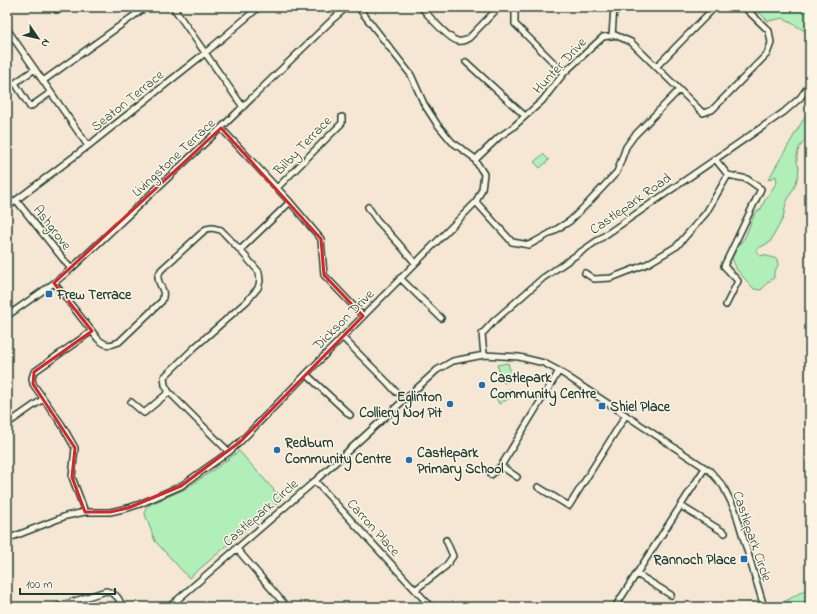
<svg xmlns="http://www.w3.org/2000/svg" width="817" height="614" font-family="'Indie Flower',sans-serif">
  <style>
    .green { fill: #b0f0b8; stroke: #689676 }
    .lines { fill: none; stroke-linecap: round; stroke-linejoin: round }
    .minor-casing { stroke: #1f3d34; stroke-width: 8 }
    .minor { stroke: #fcf5e5; stroke-width: 5 }
    .marked { fill: none; stroke: #d62828; stroke-width: 3; stroke-linejoin: round }
    .poi-dot { fill: #1f6fb2; stroke: #fcf5e5; stroke-width: 1.5 }
    .labels { text-anchor: middle; stroke-width: 3; stroke-linejoin: round; paint-order: stroke }
    .street-label { font-size: 14px; fill: #1f3d34; stroke: #fcf5e5 }
    .poi-label { font-size: 14px; font-weight: bold; fill: #1f3d34; stroke: #fcf5e5; text-anchor: start }
  </style>
  <rect width="100%" height="100%" fill="#f5e7d3"/>
  <filter id="ink" filterUnits="userSpaceOnUse"><feTurbulence type="fractalNoise" baseFrequency=".025" numOctaves="2"/><feDisplacementMap in="SourceGraphic" scale="8" xChannelSelector="R" yChannelSelector="G"/><feConvolveMatrix kernelMatrix="1 2 1 2 8 2 1 2 1" color-interpolation-filters="sRGB"/></filter>
  <g filter="url(#ink)">
    <path class="green" d="M757 7H809L810 34 783 18 768 21 755 8Z
      M810 108V134L799 148 797 155V163L799 167 798 176 795 186 786 203 783 218 770 242 757 249V252L760 256 764 255 777 259 778 266 774 272V278L768 282 761 290 754 289 737 270 732 258 737 248 745 237 755 213 761 209 765 200 777 182 776 176 768 180Z
      M543 154 549 160 540 168 534 162Z
      M508 363 513 380 504 383 497 365Z
      M510 389 513 396 499 404 496 397Z
      M239 451 282 499 189 578 155 541 145 514V509L149 505 185 489 212 471Z
      M810 587V607H780L779 605Z"/>
    <g class="lines">
      <g class="minor-casing">
        <path id="minor" d="M55 7 56 10 61 9 64 7
          M173 7 243 107
          M421 7C427 14 450 40 458 41 462 42 466 40 469 38L499 7
          M518 7 515 11V24L564 73
          M7 29 88 146
          M612 36 614 7
          M466 62 525 116
          M656 67 715 7
          M35 69 15 83 30 107 50 93
          M43 81 146 7
          M221 128 290 202 321 239 324 275 363 316
          M475 160 499 137 512 128 542 101 564 73 603 37 615 35 631 42 703 113 712 110 767 54 771 43 769 31 744 7
          M277 188 342 123V117
          M16 200 71 269
          M476 202 512 242 529 245 549 234 570 221 589 202 617 172 626 147 634 136 679 90
          M7 207 88 146 205 53 259 7
          M368 207 377 220 399 244 415 263
          M240 250 290 202
          M585 273 594 279 611 278 647 264 677 246 706 213 728 175 715 159
          M400 278 441 318
          M54 283 98 339C106 346 109 346 119 342L162 301C167 288 157 286 158 276 159 274 160 272 161 270L206 229 212 228 221 230 240 250 259 272 260 281 258 288 247 301 195 347 164 377 165 385 169 392 229 452
          M726 305 738 281 724 266 761 189 747 179 728 175
          M7 316 54 283 71 269 221 128 333 19 347 7
          M342 337 388 383 396 392
          M484 355 482 334 494 321 543 278 784 112 800 98 810 84
          M306 374 350 415
          M131 402 144 413 169 392
          M7 424 43 399
          M501 466 517 477
          M491 475 501 466 559 371
          M315 481 431 607
          M538 487 569 506 626 415
          M681 506 725 533
          M85 512 72 477 75 448 62 425 33 384 32 378 34 372 92 331
          M7 539 66 516 85 512H110L128 508 140 504 181 486 229 452 241 441 315 365 476 202 482 189 484 174 473 157 452 142 437 124 424 104 411 75 358 7
          M236 548 287 607
          M637 574 671 595
          M415 590 446 566 453 556 446 540
          M7 606 8 607
          M56 607 106 591C116 594 119 597 122 607
          M169 607 315 481 437 370 453 361 484 355 519 357 544 363 559 371 710 471 723 486 735 510 764 607
          M615 607 705 468"/>
      </g>
      <use href="#minor" class="minor"/>
    </g>
  </g>
  <path class="marked" d="M221 128 321 239 324 275 363 316 241 441 181 486 128 508 110 512H85L72 477 75 448 33 384 34 372 92 331 54 283Z"/>
  <g class="poi-dot">
    <rect x="45" y="290" width="8" height="8" rx="2"/>
    <circle cx="482" cy="385" r="4"/>
    <circle cx="450" cy="404" r="4"/>
    <rect x="598" y="402" width="8" height="8" rx="2"/>
    <circle cx="277" cy="450" r="4"/>
    <circle cx="409" cy="460" r="4"/>
    <rect x="740" y="555" width="8" height="8" rx="2"/>
  </g>
  <g class="labels">
    <g class="street-label">
      <text transform="translate(559 65) rotate(-47)" y="5">Hunter Drive</text>
      <text transform="translate(127 100) rotate(-39)" y="5">Seaton Terrace</text>
      <text transform="translate(302 145) rotate(-46)" y="5">Bilby Terrace</text>
      <text transform="translate(173 157) rotate(-43)" y="5">Livingstone Terrace</text>
      <text transform="translate(630 203) rotate(-35)" y="5">Castlepark Road</text>
      <text transform="translate(53 227) rotate(52)" y="5">Ashgrove</text>
      <text transform="translate(343 319) rotate(-45)" y="5">Dickson Drive</text>
      <text transform="translate(260 512) rotate(-41)" y="5">Castlepark Circle</text>
      <text transform="translate(374 527) rotate(48)" y="5">Carron Place</text>
      <text transform="translate(753 536) rotate(71)" y="5">Castlepark Circle</text>
    </g>
    <g class="poi-label">
      <text x="57" y="299">Frew Terrace</text>
      <text x="490" y="382">Castlepark<tspan x="490" dy="16">Community Centre</tspan></text>
      <text x="442" y="401" text-anchor="end">Eglinton<tspan x="442" dy="16">Colliery No1 Pit</tspan></text>
      <text x="610" y="411">Shiel Place</text>
      <text x="285" y="447">Redburn<tspan x="285" dy="16">Community Centre</tspan></text>
      <text x="417" y="457">Castlepark<tspan x="417" dy="16">Primary School</tspan></text>
      <text x="736" y="564" text-anchor="end">Rannoch Place</text>
    </g>
  </g>
  <rect width="817" height="614" fill="none" stroke="#fcf5e5" stroke-width="24"/>
  <rect x="12" y="12" width="793" height="590" fill="none" stroke="#1f3d34" stroke-width="1.5" filter="url(#ink)"/>
  <g transform="translate(38 38) rotate(124)" stroke="#fcf5e5" stroke-width="3" paint-order="stroke">
  <path d="M0-3L7 15L0 10L-7 15Z" fill="#1f3d34"/>
  <text y="-6" font-size="11" font-weight="bold" text-anchor="middle" fill="#1f3d34">N</text>
  </g>
  <path d="M20 588v6h95v-6" fill="none" stroke="#1f3d34" stroke-width="2"/>
  <text x="26" y="588" font-size="12" fill="#1f3d34" stroke="#fcf5e5" stroke-width="3" paint-order="stroke">100 m</text>
</svg>
